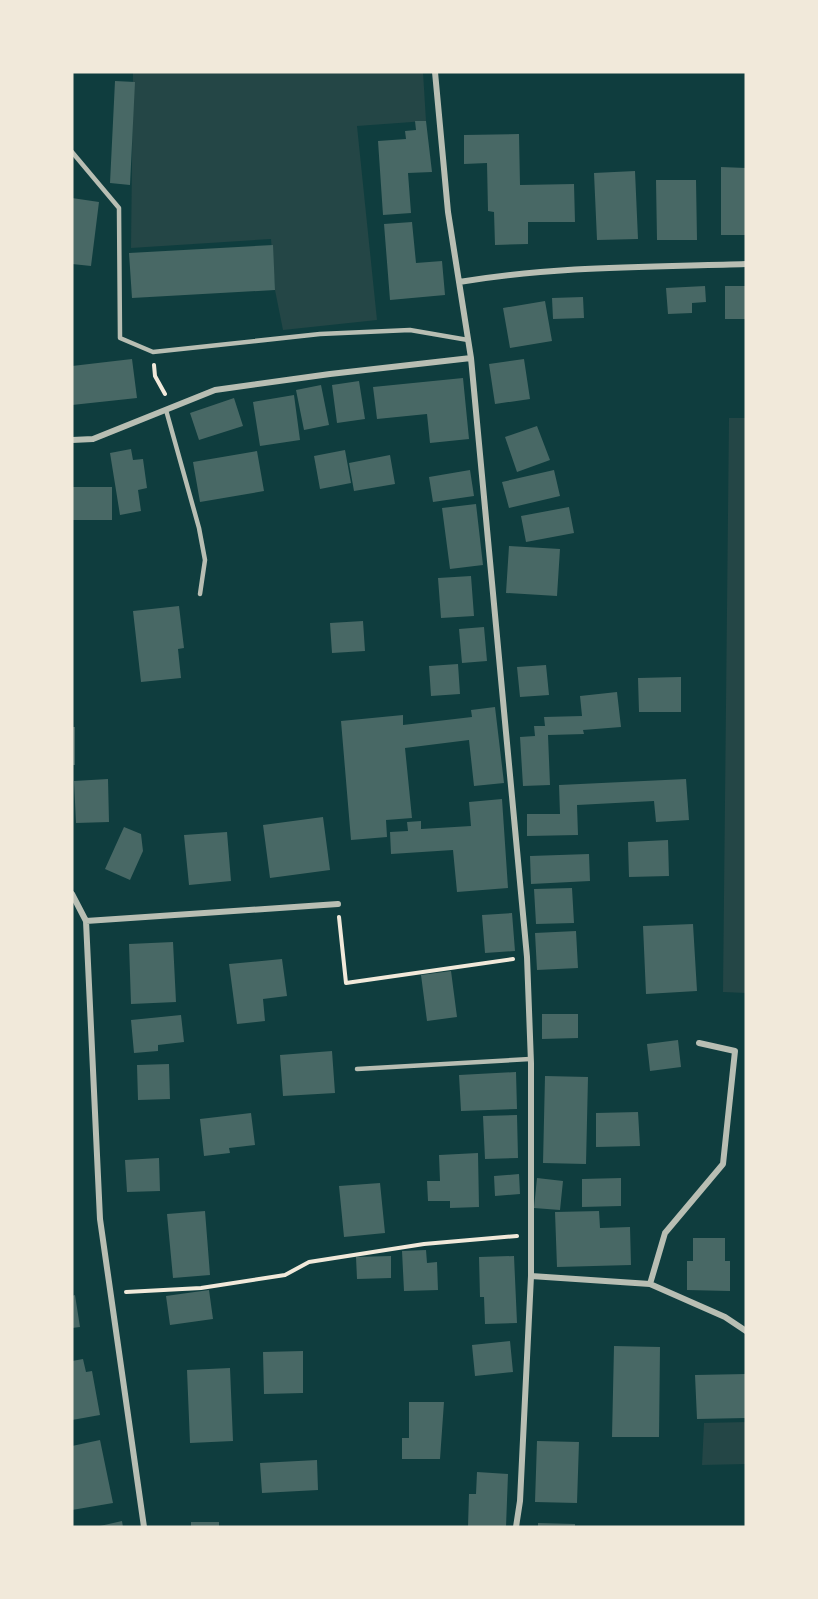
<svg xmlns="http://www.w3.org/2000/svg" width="818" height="1599" font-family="'DM Sans',sans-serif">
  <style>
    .green { fill: #244646 }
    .building { fill: #486865 }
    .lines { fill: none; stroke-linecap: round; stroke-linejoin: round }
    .path { stroke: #f1e9da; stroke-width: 4 }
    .service { stroke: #b8beb3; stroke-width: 4.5 }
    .minor { stroke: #b8beb3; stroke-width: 6 }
  </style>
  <rect width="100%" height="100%" fill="#0f3d3e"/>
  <path class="green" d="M133 72H423L426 121 357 126 377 320 283 330 275 290 271 239 131 248Z
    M729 418H746V993L723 992Z
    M746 1422V1464L702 1465 704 1423Z"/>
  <path class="building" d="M115 81 135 82 130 185 110 183Z
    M415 121H426L432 172 408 173 411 213 383 215 378 141 406 139 405 131 416 130Z
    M519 134 520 185 574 184 575 222H528V244L495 245 494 212 488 211 487 163 464 164V135Z
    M721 167 746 168V235H721Z
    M635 171 638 239 597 240 594 173Z
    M656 180H696L697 240H657Z
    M72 198 99 202 91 266 72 264Z
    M412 222 416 263 442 261 445 295 390 300 384 224Z
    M273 245 275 290 132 298 129 253Z
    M705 286 706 302 692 303V313L668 314 666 288Z
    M725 286H746V319H725Z
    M583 297 584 318 553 319 552 298Z
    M545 301 552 341 510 348 503 308Z
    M132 359 137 398 72 405V366Z
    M524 359 530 399 495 404 489 364Z
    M463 378 469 439 430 443 427 414 377 419 373 387Z
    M359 381 365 419 337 423 332 385Z
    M321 385 329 425 304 430 296 390Z
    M294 395 300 440 260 446 253 402Z
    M234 398 243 426 199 440 190 413Z
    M537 426 550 460 517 472 505 437Z
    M131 449 133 460 143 459 147 488 138 490 141 511 120 515 110 453Z
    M345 450 351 483 320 489 314 456Z
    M257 451 264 491 200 502 193 462Z
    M390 455 395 484 354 491 349 463Z
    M470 470 474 496 433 502 429 477Z
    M554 470 560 496 509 508 502 482Z
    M72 487H112V520H72Z
    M476 504 483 565 450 569 442 508Z
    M569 507 574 533 526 542 521 516Z
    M509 546 560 549 557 596 506 593Z
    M471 576 474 616 441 618 438 578Z
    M179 606 184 648 178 649 181 678 141 682 133 611Z
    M363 621 365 651 332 653 330 623Z
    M484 627 487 661 462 663 459 629Z
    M458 664 460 694 431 696 429 666Z
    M546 665 549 695 520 697 517 667Z
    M681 677V712H639L638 678Z
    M617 692 621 727 583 730 584 734 548 735 550 785 523 786 520 737 535 736 534 726H545L544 717 582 716 580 696Z
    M495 707 504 783 474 786 469 740 405 748 412 818 386 820 387 837 351 840 341 721 403 715V725L472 717 471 710Z
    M72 727H75V765H72Z
    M108 779 109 822 76 823 74 781Z
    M686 779 689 820 656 822 654 801 577 805 578 835 527 836V814H560L559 785Z
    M502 799 508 888 457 892 453 850 391 854 390 832 408 831 407 822 421 821V829L471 826 469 802Z
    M323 817 330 870 270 878 263 825Z
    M124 827 141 834 143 851 130 880 105 869Z
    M227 832 231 881 189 885 184 835Z
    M668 840 669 876 629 877 628 842Z
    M589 854 590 881 531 884 530 856Z
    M572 888 574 923 536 924 534 889Z
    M512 913 515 951 485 953 482 915Z
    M693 924 697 991 646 994 643 926Z
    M576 931 578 968 537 970 535 933Z
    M173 942 176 1002 131 1004 129 944Z
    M282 959 287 996 263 999 265 1021 237 1024 229 964Z
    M451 971 457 1017 427 1021 421 975Z
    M542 1014H578V1038L542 1039Z
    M181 1015 184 1042 158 1045V1051L134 1053 131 1020Z
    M678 1040 681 1067 650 1071 647 1044Z
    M332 1051 335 1093 283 1096 280 1055Z
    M169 1064 170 1099 138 1100 137 1065Z
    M516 1072 517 1109 461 1111 459 1075Z
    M545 1076 588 1077 586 1164 543 1163Z
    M638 1112 640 1146 596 1147V1113Z
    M251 1113 255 1145 229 1148 230 1153 204 1156 200 1119Z
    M517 1115 518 1158 485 1159 483 1116Z
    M478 1153 479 1207 450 1208V1201H428L427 1181H440L439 1155Z
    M159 1158 160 1191 127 1192 125 1160Z
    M519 1174 520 1194 495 1196 494 1176Z
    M537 1178 563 1181 560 1210 534 1208Z
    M621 1178V1206L582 1207V1179Z
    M380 1183 385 1233 344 1237 339 1186Z
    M205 1211 210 1275 173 1278 167 1214Z
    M599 1211 600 1228 630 1227 631 1265 557 1267 555 1212Z
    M693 1238H725V1261H730V1291L687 1290V1261H693Z
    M426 1250 427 1263 437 1262 438 1290 404 1291 402 1251Z
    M391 1256V1278L357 1279 356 1257Z
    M514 1256 517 1323 485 1324 484 1297H480L479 1257Z
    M209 1290 213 1319 170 1325 166 1296Z
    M75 1295 80 1327 72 1328V1296Z
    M510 1341 513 1372 475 1376 472 1345Z
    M614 1346 660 1347 659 1437H612Z
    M303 1351V1393L264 1394 263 1352Z
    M83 1359 86 1372 92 1371 100 1415 72 1420V1361Z
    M230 1368 233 1441 190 1443 187 1370Z
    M746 1374V1418L697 1419 695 1375Z
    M409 1402H444L440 1459H402V1438H409Z
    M100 1440 113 1503 72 1510V1446Z
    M537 1441 579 1442 577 1503 535 1502Z
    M317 1460 318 1490 262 1493 260 1463Z
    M477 1472 508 1474 506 1527H468L469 1494H476Z
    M122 1521 123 1527H100V1526Z
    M191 1522H219V1527H191Z
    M538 1523 575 1524V1527H538Z"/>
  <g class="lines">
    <path class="path" d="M154 365 155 376 165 394
      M339 917 346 983 513 959
      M126 1292 201 1288 285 1275 309 1262 424 1244 517 1236"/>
    <path class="service" d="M72 152 119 208 120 338 153 352 320 334 410 330 468 340
      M166 410 199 528 205 560 200 594
      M357 1069 530 1059"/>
    <path class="minor" d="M435 72 448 212 471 358 527 957 531 1063V1276L520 1501 516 1527
      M459 282C554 266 650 267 746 264
      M72 440 93 439 215 390 330 374 471 358
      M72 894 86 921 100 1219 144 1527
      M86 921 338 904
      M531 1276 650 1284 725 1317 746 1331
      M650 1284 665 1233 723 1164 735 1051 699 1043"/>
  </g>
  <rect width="818" height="1599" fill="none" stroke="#f1e9da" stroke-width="147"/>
</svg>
